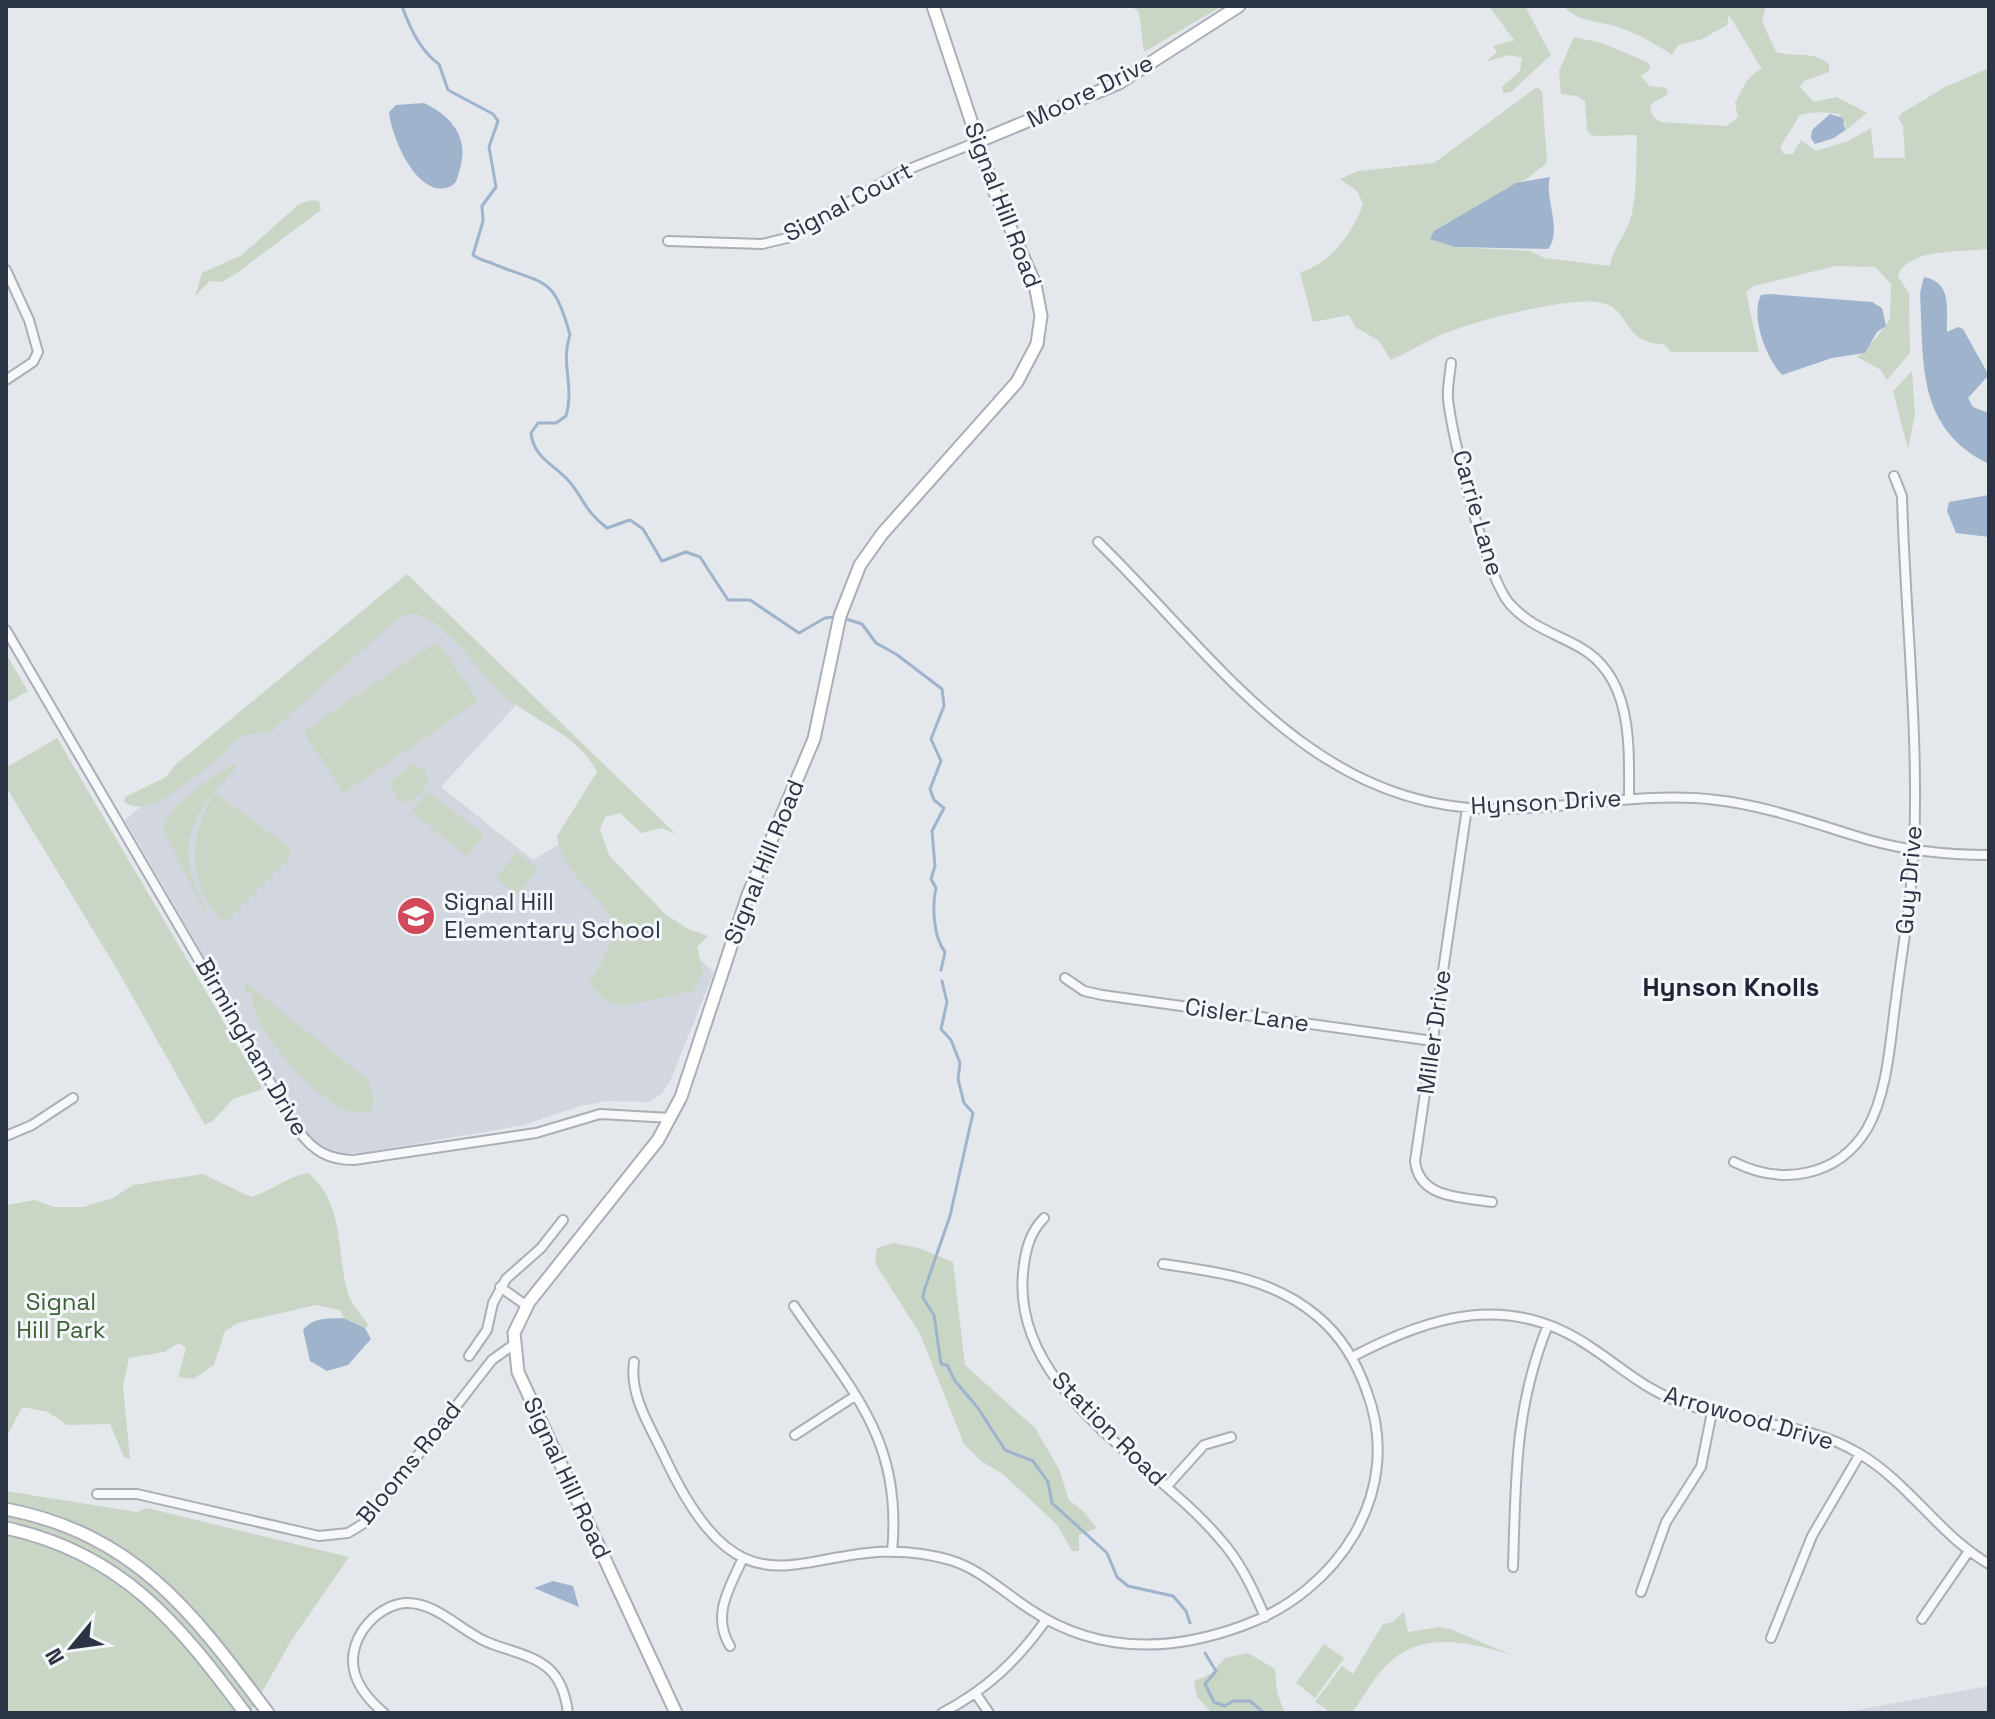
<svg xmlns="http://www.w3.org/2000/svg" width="1995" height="1719" font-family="'Space Grotesk',sans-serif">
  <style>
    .built { fill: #d2d6de }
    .green { fill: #c9d6c5 }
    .water { fill: #9fb4cc }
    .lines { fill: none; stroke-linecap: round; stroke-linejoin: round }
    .stream { stroke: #9fb4cc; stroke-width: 3 }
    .street-casing { stroke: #a9aeb7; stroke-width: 12 }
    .secondary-casing { stroke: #a9aeb7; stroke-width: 15 }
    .street { stroke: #f7f8fa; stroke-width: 8 }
    .secondary { stroke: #fff; stroke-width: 11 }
    .labels { text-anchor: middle; stroke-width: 6; stroke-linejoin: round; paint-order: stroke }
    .street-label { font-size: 24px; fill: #2b3445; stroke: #f4f6f9 }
    .poi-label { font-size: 24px; fill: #2b3445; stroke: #f4f6f9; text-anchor: start }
    .park-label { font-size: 24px; fill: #3f6138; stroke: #f4f6f9 }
    .neighbourhood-label { font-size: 26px; font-weight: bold; fill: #1d2536; stroke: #f4f6f9 }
  </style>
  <rect width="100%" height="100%" fill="#e4e7ec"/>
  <path class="built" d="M405 582 526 694 441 787 533 860 564 841 714 972 671 1079 662 1094 648 1102 608 1101 580 1106 524 1125 368 1152 333 1154 310 1139 125 820Z
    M1989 1686V1713H1840Z"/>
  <path class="green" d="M1131 6H1222L1144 52 1139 12Z
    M1489 6H1525L1551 55 1511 92 1503 93 1502 87 1520 71 1522 58 1509 55 1486 62 1497 52 1493 46 1514 40Z
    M1564 6H1766L1762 21 1776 52C1796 58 1812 50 1829 64V72L1804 81 1800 87 1814 102 1837 97 1867 113 1841 134 1846 125 1839 114C1827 112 1812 111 1800 115L1780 147 1784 154H1793L1801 140 1816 151 1848 141 1871 128 1874 158H1905L1903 125 1898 118 1902 113 1945 87 1989 68V249C1964 252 1904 248 1898 277L1909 293 1910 353 1887 380 1881 370 1857 357C1864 354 1886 326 1890 319L1891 284 1875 267 1836 266 1754 286 1746 292 1759 352H1671L1664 344C1622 344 1632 310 1602 303 1572 295 1476 321 1446 333 1427 340 1410 352 1391 360L1379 341 1355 327 1349 315 1313 322 1300 273C1331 262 1352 235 1363 204L1357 191 1340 179 1358 171 1434 163 1537 87 1542 91 1547 163 1526 179 1434 231 1455 247 1531 251 1544 258 1610 266C1613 246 1628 233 1632 213 1637 188 1636 160 1637 135L1592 136 1587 130 1585 101 1577 96 1561 94 1559 71 1574 37 1602 43 1649 63 1650 69 1641 76 1649 86 1666 88 1668 94 1650 105 1652 115 1660 122 1727 126 1738 117 1735 103C1742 90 1748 74 1762 69L1729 15 1727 25 1700 40 1678 45 1672 55C1656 44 1640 35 1621 28 1600 20 1579 24 1564 6Z
    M312 200 319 201 321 210 234 275 222 282 210 281 195 296 202 273 242 255 299 204Z
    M1912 371 1915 414 1908 449 1893 391Z
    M407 574 676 834 662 828 641 833 620 813 605 817 600 830 609 855 664 913 686 928 708 936 697 947 703 972 693 991 624 1006 605 1000 588 983C653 897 569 905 557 836L597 772C577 734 539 724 507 698 474 671 456 626 411 613L397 619 270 732C250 735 239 732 227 751 202 767 153 823 124 802L125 797 166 777 174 766Z
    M437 641 478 701 344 793 303 732Z
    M6 654 28 691 6 704Z
    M57 738 263 1089 233 1099 213 1121 205 1125 118 971 6 787V768Z
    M413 763 425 770 428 782 421 794 406 803 396 798 391 782Z
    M234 764 237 765 234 771C203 801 177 835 193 880 198 893 205 906 209 920L163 830C170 803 210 778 234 764Z
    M428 792 484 835 467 856 412 812Z
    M215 793 289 847 290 858 225 923C186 888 188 834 215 793Z
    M517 852 538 869 517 895 496 878Z
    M245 982 368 1080 374 1099 371 1111C336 1126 274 1050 260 1023 255 1014 253 1003 251 993L245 991Z
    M308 1173C345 1203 336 1252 348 1294 352 1307 361 1313 368 1325L365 1328 346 1322 340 1310 316 1305 238 1323 225 1331 214 1365 193 1379 178 1377 186 1348 179 1343 164 1352 129 1358 123 1386 130 1459 124 1457 110 1424 67 1425 48 1412 22 1407 6 1438V1205L35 1200 54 1207H83L113 1198 133 1185 203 1174 251 1197C272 1191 286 1177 308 1173Z
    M893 1243 919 1248 953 1262 965 1365 1035 1428 1059 1469 1069 1500 1082 1510 1097 1528 1079 1535V1551H1072L1057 1525 1003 1474 982 1462 964 1444 920 1334 875 1263 877 1248Z
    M6 1491 137 1512 147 1508 349 1557 291 1641 250 1713H6Z
    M1404 1611 1408 1632 1439 1627 1450 1629 1512 1655C1472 1643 1423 1630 1389 1663 1374 1676 1364 1697 1352 1713H1317L1316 1709 1324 1713 1327 1709 1315 1702 1342 1666 1353 1674 1383 1624 1393 1622Z
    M1324 1644 1344 1658 1315 1698 1296 1683Z
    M1248 1653 1275 1669 1277 1693 1285 1713H1212L1197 1697 1194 1681 1211 1674 1225 1658Z"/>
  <path class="water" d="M424 103C454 117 470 140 459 172 457 179 456 185 449 187 417 199 391 136 389 112L396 105Z
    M1830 114 1843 118 1845 130 1834 138 1815 144 1811 138 1812 130Z
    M1550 177C1544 199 1563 230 1548 249L1455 247 1430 239 1434 231 1516 183Z
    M1924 277C1953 283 1946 309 1947 332L1958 327 1963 329 1987 372V377L1968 398 1973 407 1989 413V464C1916 428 1924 364 1920 293Z
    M1770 294 1872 302 1882 308 1886 326 1877 332 1865 353 1832 358 1782 375C1766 358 1750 316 1761 295Z
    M1989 495V537L1956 533 1947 511 1949 502Z
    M343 1318 365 1328 371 1339 348 1365 327 1371 310 1361 303 1330C313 1317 328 1319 343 1318Z
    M553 1581 573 1586 579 1607 534 1588Z"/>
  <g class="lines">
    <path class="stream" d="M402 6C409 26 421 52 439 64L448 90 493 114 498 121 489 147 496 187 482 206 483 221 473 255C481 261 488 261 496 265 546 285 554 276 570 335 560 364 575 386 566 416L556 423H538L531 433C534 457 550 462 566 478 583 495 582 509 607 528L630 520 643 529 662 561 686 552 700 557 728 600H750L799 633 825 618 834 617
      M846 619 862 624 876 643 896 654 942 689 944 706 931 739 941 761 930 789 934 800 944 808 932 831 935 866 931 879 936 888C932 904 933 937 945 952L941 970
      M942 981 947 1002 941 1029 951 1040 960 1063 958 1079 964 1103 973 1113 950 1216 924 1291 923 1298 934 1315 941 1364 947 1365 955 1381 978 1408 1005 1450 1033 1461 1048 1482 1052 1503 1107 1553 1117 1577 1128 1586 1173 1596 1186 1611 1190 1623
      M1205 1653 1216 1671 1205 1684 1214 1702 1225 1706 1233 1701H1250L1264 1713"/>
    <g class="street-casing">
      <path id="street" d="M668 241 762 244 787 238 899 173 977 142
        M6 270 29 320 38 352 33 362 6 380
        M1451 363C1450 375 1447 387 1448 399 1452 438 1486 575 1509 603 1530 627 1555 633 1581 648 1633 678 1629 746 1629 797
        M1098 542C1216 657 1311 807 1492 809 1568 810 1641 791 1716 800 1769 806 1818 825 1869 840 1908 851 1948 855 1989 855
        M6 630 298 1130C313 1151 329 1160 354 1160L536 1133 600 1114 671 1118
        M1467 808 1415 1161C1419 1199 1462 1197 1492 1202
        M1065 978 1084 991 1102 995 1433 1041
        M6 1136 32 1125 73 1098
        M1734 1162C1782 1186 1838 1177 1867 1129 1888 1092 1890 1041 1896 999 1902 949 1912 898 1914 848 1919 731 1905 613 1902 496L1894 476
        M1044 1218C1029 1233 1025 1252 1023 1273 1012 1391 1153 1460 1219 1538 1240 1561 1253 1589 1265 1617
        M500 1287 527 1306
        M794 1306C853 1392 903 1441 892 1552
        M469 1356 487 1330 493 1303 506 1279 541 1248 563 1220
        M1352 1357C1433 1315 1510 1291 1592 1348 1628 1372 1647 1392 1691 1406 1747 1425 1808 1422 1860 1454 1910 1484 1939 1535 1989 1564
        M634 1362C629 1397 652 1429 666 1460 755 1647 813 1520 950 1560 980 1569 1002 1591 1028 1608 1094 1653 1168 1653 1242 1626 1337 1592 1405 1493 1367 1392 1357 1363 1340 1335 1317 1316 1272 1278 1218 1272 1163 1264
        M795 1435 855 1396
        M1167 1486 1204 1445 1231 1437
        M97 1494H137L319 1536 348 1533 366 1522 492 1360 513 1345
        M1513 1567C1516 1479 1514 1409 1548 1325
        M1641 1592 1666 1522 1701 1467 1712 1412
        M1922 1619 1969 1551
        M1771 1638 1812 1536 1860 1454
        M730 1646C711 1615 730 1587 743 1558
        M976 1694 989 1713
        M384 1713C372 1703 360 1690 355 1674 345 1642 374 1606 405 1603 435 1601 461 1631 487 1642 508 1651 532 1654 549 1669 561 1680 566 1697 568 1713
        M942 1713C986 1690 1017 1661 1046 1620"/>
    </g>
    <g class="secondary-casing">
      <path id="secondary" d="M977 142 1119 83 1239 6
        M6 1509C137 1535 193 1613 268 1713
        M6 1528C122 1553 178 1623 245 1713
        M676 1713 518 1372 514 1333 529 1302 658 1140 681 1097 748 895 814 739 840 616 860 565 882 534 1017 382 1037 344 1041 316 1035 284 994 190 933 6"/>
    </g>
    <use href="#street" class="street"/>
    <use href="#secondary" class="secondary"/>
  </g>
  <defs>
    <g id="school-disc" transform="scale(2)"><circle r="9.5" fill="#d1495b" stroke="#f4f6f9"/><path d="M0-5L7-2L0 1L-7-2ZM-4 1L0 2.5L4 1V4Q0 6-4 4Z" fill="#fff"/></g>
  </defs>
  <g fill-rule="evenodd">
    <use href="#school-disc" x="416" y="916"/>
  </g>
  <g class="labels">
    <g class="street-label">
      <text transform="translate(1090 91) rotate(-26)" y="8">Moore Drive</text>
      <text transform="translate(848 202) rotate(-28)" y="8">Signal Court</text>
      <text transform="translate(1003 205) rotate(69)" y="8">Signal Hill Road</text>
      <text transform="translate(1478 513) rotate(74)" y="8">Carrie Lane</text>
      <text transform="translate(1546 802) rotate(-3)" y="8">Hynson Drive</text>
      <text transform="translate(764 862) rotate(-68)" y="8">Signal Hill Road</text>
      <text transform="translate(1909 880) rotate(-85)" y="8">Guy Drive</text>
      <text transform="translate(1247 1015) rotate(8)" y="8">Cisler Lane</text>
      <text transform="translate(1434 1032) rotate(-82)" y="8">Miller Drive</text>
      <text transform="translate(252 1047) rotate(60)" y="8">Birmingham Drive</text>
      <text transform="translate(1749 1418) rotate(16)" y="8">Arrowood Drive</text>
      <text transform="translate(1109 1429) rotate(45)" y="8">Station Road</text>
      <text transform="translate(409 1463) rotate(-51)" y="8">Blooms Road</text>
      <text transform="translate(567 1478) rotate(65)" y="8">Signal Hill Road</text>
    </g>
    <g class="poi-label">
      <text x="444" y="910">Signal Hill<tspan x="444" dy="28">Elementary School</tspan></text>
    </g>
    <g class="park-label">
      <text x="61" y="1310">Signal<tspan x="61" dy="28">Hill Park</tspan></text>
    </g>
    <g class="neighbourhood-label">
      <text x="1731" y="996">Hynson Knolls</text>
    </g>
  </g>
  <rect width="1995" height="1719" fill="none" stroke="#2b3445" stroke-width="16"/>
  <g transform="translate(72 1647) rotate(241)" stroke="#f4f6f9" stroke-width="6" paint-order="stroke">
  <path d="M0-6L14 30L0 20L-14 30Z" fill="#2b3445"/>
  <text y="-12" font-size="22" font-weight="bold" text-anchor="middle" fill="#2b3445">N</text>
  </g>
</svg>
